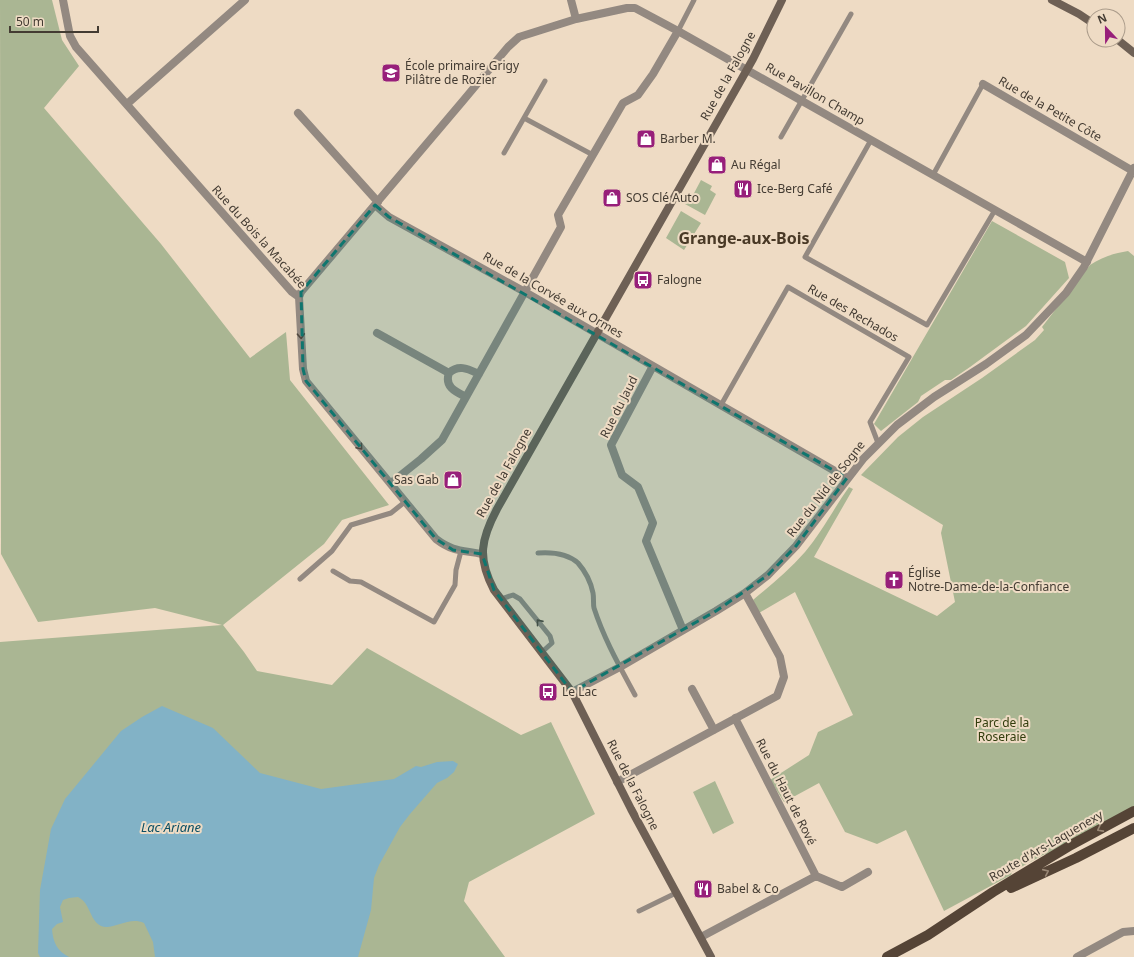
<svg xmlns="http://www.w3.org/2000/svg" width="1134" height="957" font-family="'Noto Sans',sans-serif">
  <style>
    .green { fill: #aab693 }
    .water { fill: #82b2c6 }
    .lines { fill: none; stroke-linecap: round; stroke-linejoin: round }
    .lane { stroke: #938981; stroke-width: 5 }
    .street { stroke: #938981; stroke-width: 8 }
    .secondary { stroke: #6e6055; stroke-width: 8 }
    .primary { stroke: #554436; stroke-width: 10 }
    .oneway { stroke: #4f473e }
    .oneway2 { stroke: #9a8876 }
    .marked { fill: #0f766e; fill-opacity: 0.2; stroke: #0f766e; stroke-width: 3; stroke-dasharray: 8 5; stroke-linejoin: round }
    .labels { text-anchor: middle; stroke-width: 4; stroke-linejoin: round; paint-order: stroke }
    .poi-label { font-size: 12px; fill: #433b32; stroke: #eedbc4; text-anchor: start }
    .street-label { font-size: 12px; fill: #433b32; stroke: #eedbc4 }
    .park-label { font-size: 12px; fill: #323d0d; stroke: #eedbc4 }
    .water-label { font-size: 13px; font-style: italic; fill: #0b4e63; stroke: #eedbc4 }
    .district-label { font-size: 16px; font-weight: bold; fill: #493926; stroke: #eedbc4 }
  </style>
  <rect width="100%" height="100%" fill="#eedbc4"/>
  <path class="green" d="M0 0H52L62 40 79 66 44 108 161 244 250 358 286 332 290 380 389 505 342 520 324 544 223 625 244 652 257 671 332 685 367 648 521 735 551 722 595 814 469 882 464 901 505 957H0V642L222 625 155 608 38 622 1 554Z
    M701 180 712 186 710 190 716 194 705 215 685 204 690 196 692 197Z
    M681 211 701 223 684 250 666 238Z
    M992 221 1065 262 1069 278 1026 326 970 367 951 380H945L921 396 918 402 881 431 874 424Z
    M1128 251 1134 256V810L1047 856 1045 854 1012 872 1011 875 944 911 906 830 877 844 845 832 819 783 784 802 770 780 809 755 818 732 853 715 795 592 759 613 753 600C771 585 789 570 805 552 822 532 834 508 849 487L853 489 814 557 937 616 955 602 941 533 943 525 861 475 898 437 923 417 982 378 1035 340 1044 330 1042 327 1090 265C1102 257 1115 253 1128 251Z
    M715 781 734 823 713 834 693 792Z"/>
  <path class="water" d="M162 706 213 728 260 773 321 789 394 779 416 766 421 767 437 762 453 761 458 764 454 772 447 778 437 783 410 814 400 827 379 865 374 878 371 910 358 957H155L153 942 144 923C128 916 113 931 101 926 93 922 91 913 87 906 85 902 82 899 78 897L69 898 63 900 60 907 63 922 57 924 52 929C53 942 57 951 69 957H40L38 953 40 890 51 829 65 799 121 731 142 717Z"/>
  <g class="lines">
    <path class="lane" d="M678 31 694 0
      M524 118 593 155
      M781 137 851 14
      M871 140 805 257 927 325 995 210
      M504 153 545 81
      M933 175 983 84
      M721 405 788 287 909 357 870 422 878 443
      M538 553C552 552 567 553 578 563 585 571 591 583 593 593 594 598 593 604 594 608 604 639 620 667 635 695
      M333 571 350 581 361 582 434 622 455 585 456 570 461 551
      M300 579 332 551 351 525 391 513 406 501
      M501 599 513 595 520 599 550 636 552 643 542 652
      M639 911 676 893"/>
    <path class="street" d="M63 0 70 36 76 47 292 292 299 297
      M571 0 576 19
      M983 84 1133 171
      M127 104 245 0
      M298 113 378 202
      M375 205 389 217 525 292 847 478
      M377 333 449 373
      M653 366 611 445 622 475 638 487 653 523 646 541 683 630
      M466 397C456 392 444 387 449 373 459 364 468 369 479 374
      M391 483 421 459 442 440 561 227 558 215 623 103 638 95 653 74 678 31
      M482 554C462 550 453 552 436 539L306 381 303 369 299 297 301 292 462 102 508 47 519 37 576 19 627 8H635L678 31 1087 262
      M692 689 714 730
      M572 692 620 667 716 611 745 593 768 575 796 546 863 459 897 425 934 397 986 364 1026 335 1066 293 1084 267 1134 168
      M617 782 777 696 784 677 780 657 745 593
      M816 876 842 887 868 872
      M701 937 816 876 735 718
      M1077 957 1123 932 1134 931"/>
    <path class="secondary" d="M1052 0 1079 14 1094 24
      M1118 40 1134 53
      M711 957 631 809 572 692 494 590C477 558 481 539 497 509L753 59 782 0"/>
    <path class="primary" d="M1011 888 1076 858 1134 828
      M887 957 928 935 993 892 1071 845 1134 811"/>
  </g>
  <defs><path id="oneway-chevron" d="M-2-3.5L2.5 0L-2 3.5" fill="none" stroke-width="1.6" stroke-linecap="round" stroke-linejoin="round"/></defs>
  <g class="oneway">
    <use href="#oneway-chevron" transform="translate(301 336) rotate(87)"/>
    <use href="#oneway-chevron" transform="translate(360 447) rotate(50)"/>
    <use href="#oneway-chevron" transform="translate(539 622) rotate(-129)"/>
  </g>
  <g class="oneway2">
    <use href="#oneway-chevron" transform="translate(1100 829) rotate(152)"/>
    <use href="#oneway-chevron" transform="translate(1046 872) rotate(-24)"/>
  </g>
  <path class="marked" d="M375 205 389 217 847 478 796 546 768 575 716 611 572 692 494 590 482 554 453 550 436 539 306 381 303 369 301 292Z"/>
  <defs>
    <g id="school-square" transform="scale(1)"><rect x="-9" y="-9" width="18" height="18" rx="4" fill="#971f7a" stroke="#eedbc4"/><path d="M0-5L7-2L0 1L-7-2ZM-4 1L0 2.5L4 1V4Q0 6-4 4Z" fill="#fff"/></g>
    <g id="shop-square" transform="scale(1)"><rect x="-9" y="-9" width="18" height="18" rx="4" fill="#971f7a" stroke="#eedbc4"/><path d="M-5-2.5h2.3a2.7 3.5 0 0 1 5.4 0H5L5.5 6h-11ZM-1.5-2.5h3a1.5 2.3 0 0 0-3 0Z" fill="#fff"/></g>
    <g id="restaurant-square" transform="scale(1)"><rect x="-9" y="-9" width="18" height="18" rx="4" fill="#971f7a" stroke="#eedbc4"/><path d="M-5-6h1v4h1v-4h1v4h1v-4h1v5L-1.5 .5V6h-2V.5L-5-1ZM5-6V6H3V1.5H1.5Q1.5-4 5-6Z" fill="#fff"/></g>
    <g id="bus-square" transform="scale(1)"><rect x="-9" y="-9" width="18" height="18" rx="4" fill="#971f7a" stroke="#eedbc4"/><path d="M-5-6H5V4H4V6H2V4H-2V6H-4V4H-5ZM-3.5-4V0h7V-4ZM-3.5 1.2v1.5H-2V1.2ZM2 1.2v1.5H3.5V1.2Z" fill="#fff"/></g>
    <g id="church-square" transform="scale(1)"><rect x="-9" y="-9" width="18" height="18" rx="4" fill="#971f7a" stroke="#eedbc4"/><path d="M-1.2-6h2.4v3.5h3.3v2.4h-3.3V6h-2.4V-.1h-3.3v-2.4h3.3Z" fill="#fff"/></g>
  </defs>
  <g fill-rule="evenodd">
    <use href="#school-square" x="391" y="73"/>
    <use href="#shop-square" x="646" y="139"/>
    <use href="#shop-square" x="717" y="165"/>
    <use href="#restaurant-square" x="743" y="189"/>
    <use href="#shop-square" x="612" y="198"/>
    <use href="#bus-square" x="643" y="280"/>
    <use href="#shop-square" x="453" y="480"/>
    <use href="#church-square" x="894" y="580"/>
    <use href="#bus-square" x="548" y="692"/>
    <use href="#restaurant-square" x="703" y="889"/>
  </g>
  <g class="labels">
    <g class="poi-label">
      <text x="405" y="70">École primaire Grigy<tspan x="405" dy="14">Pilâtre de Rozier</tspan></text>
      <text x="660" y="143">Barber M.</text>
      <text x="731" y="169">Au Régal</text>
      <text x="757" y="193">Ice-Berg Café</text>
      <text x="626" y="202">SOS Clé Auto</text>
      <text x="657" y="284">Falogne</text>
      <text x="439" y="484" text-anchor="end">Sas Gab</text>
      <text x="908" y="577">Église<tspan x="908" dy="14">Notre-Dame-de-la-Confiance</tspan></text>
      <text x="562" y="696">Le Lac</text>
      <text x="717" y="893">Babel &amp; Co</text>
    </g>
    <g class="street-label">
      <text transform="translate(728 76) rotate(-61)" y="4">Rue de la Falogne</text>
      <text transform="translate(815 94) rotate(30)" y="4">Rue Pavillon Champ</text>
      <text transform="translate(1050 109) rotate(30)" y="4">Rue de la Petite Côte</text>
      <text transform="translate(259 237) rotate(48)" y="4">Rue du Bois la Macabée</text>
      <text transform="translate(553 295) rotate(30)" y="4">Rue de la Corvée aux Ormes</text>
      <text transform="translate(853 313) rotate(30)" y="4">Rue des Rechados</text>
      <text transform="translate(619 407) rotate(-63)" y="4">Rue du Jaud</text>
      <text transform="translate(504 473) rotate(-61)" y="4">Rue de la Falogne</text>
      <text transform="translate(826 489) rotate(-52)" y="4">Rue du Nid de Sogne</text>
      <text transform="translate(633 785) rotate(63)" y="4">Rue de la Falogne</text>
      <text transform="translate(786 792) rotate(63)" y="4">Rue du Haut de Rové</text>
      <text transform="translate(1046 846) rotate(-30)" y="4">Route d'Ars-Laquenexy</text>
    </g>
    <g class="park-label">
      <text x="1002" y="727">Parc de la<tspan x="1002" dy="14">Roseraie</tspan></text>
    </g>
    <g class="water-label">
      <text x="171" y="832">Lac Ariane</text>
    </g>
    <g class="district-label">
      <text x="744" y="244">Grange-aux-Bois</text>
    </g>
  </g>
  <g transform="translate(1106 28) rotate(338)"><circle r="19" fill="#eedbc4" stroke="#aa9b8a"/>
  <path d="M0-3L7 15L0 10L-7 15Z" fill="#971f7a"/>
  <text y="-6" font-size="11" font-weight="bold" text-anchor="middle" fill="#433b32">N</text>
  </g>
  <path d="M10 26v6h88v-6" fill="none" stroke="#433b32" stroke-width="2"/>
  <text x="16" y="26" font-size="12" fill="#433b32" stroke="#eedbc4" stroke-width="3" paint-order="stroke">50 m</text>
</svg>
